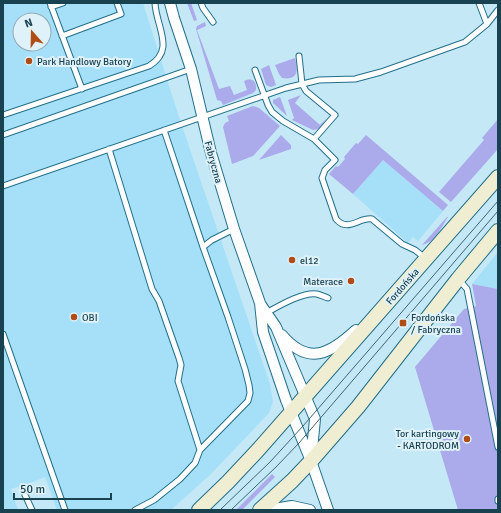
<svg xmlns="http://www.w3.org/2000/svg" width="501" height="513" font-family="Signika,sans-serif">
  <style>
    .built { fill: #a5e0f8; fill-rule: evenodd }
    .green { fill: #abaaea }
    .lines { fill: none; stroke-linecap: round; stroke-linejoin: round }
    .service-casing { stroke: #226f89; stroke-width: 7 }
    .minor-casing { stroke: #226f89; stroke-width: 12 }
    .secondary-casing { stroke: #226f89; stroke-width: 16 }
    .service { stroke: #fff; stroke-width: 5 }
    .minor { stroke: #fff; stroke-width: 10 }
    .secondary { stroke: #f0eed2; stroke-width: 14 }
    .tram { stroke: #3e6674; stroke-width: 1 }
    .poi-dot { fill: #b04c15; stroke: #e0f2f9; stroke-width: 1.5 }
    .labels { text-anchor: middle; stroke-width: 4; stroke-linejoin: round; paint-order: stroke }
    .poi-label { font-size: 10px; fill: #194251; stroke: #e0f2f9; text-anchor: start }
    .street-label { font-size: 10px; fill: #194251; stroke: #e0f2f9 }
  </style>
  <rect width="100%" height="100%" fill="#c5e8f6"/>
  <path class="built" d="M3 3H143L179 117 270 384 273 402 269 413 211 474 171 510H57L45 477 33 482 11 489 18 510H3ZM20 20H44V44H20Z
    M383 160 443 211 418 241 413 237 408 243 353 194Z
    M498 252V289L472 284Z"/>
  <path class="green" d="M187 3H191L197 20 194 21Z
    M205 22 206 26 197 30 219 89 230 86 234 95 247 90 244 81C253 77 257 82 256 90L253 93 223 105 221 101 217 100 196 29 197 26Z
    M295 58C298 69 299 81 282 78L279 74 275 65Z
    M269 65 276 85 271 87 266 85 261 69Z
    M301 95 295 103 320 125 327 118 319 129 313 130 292 120 294 118 288 100Z
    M280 97 287 116 273 103V100Z
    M253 106 259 108 280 126 253 156 232 164 223 127 225 123 229 121 227 116Z
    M498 119V149L451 202 439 192 484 140 482 138Z
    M281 135 291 145V149L259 160Z
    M366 135 448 205 443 211 383 160 353 194 329 174 336 166 338 167 345 159 344 157 356 143 358 144Z
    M447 217H448C440 229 436 241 422 245Z
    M472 284 498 289V510H458L415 367 464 309 476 306Z
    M272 474 275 477 242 510H236Z"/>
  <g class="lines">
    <g class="service-casing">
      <path id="service" d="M50 3 82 89
        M201 3 203 8 213 22
        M479 3 487 24
        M51 7 63 3
        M62 36 121 14 117 3
        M299 56 302 84 306 91 335 115 314 139
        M255 70 268 105 272 112 283 121 314 139 335 160 325 170 322 178 336 219C348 233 359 217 372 219L402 244 415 250 425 258
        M3 115 149 66C176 50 156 27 155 3
        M3 135 191 69
        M109 149 152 289 159 301 179 358 181 365 178 381 200 450
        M3 186 286 88 319 80 355 79 381 72 465 42 487 24 498 10
        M203 247 212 240 234 229
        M459 280 467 289 498 447
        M266 313C279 306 302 292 317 294 321 295 325 297 328 298
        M3 334 65 510
        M25 495 32 510
        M498 499V501
        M135 510 154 500 180 479 195 463 200 450 248 401 250 393 249 385 245 369 228 317 203 247 164 130"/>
    </g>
    <g class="minor-casing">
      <path id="minor" d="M170 3 174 18 191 69 211 153 234 229 260 303 263 332 286 400 311 461 328 510
        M261 305 276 327 315 419 311 460
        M282 335C309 367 331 353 356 330
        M268 510 292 506 310 510"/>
    </g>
    <g class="secondary-casing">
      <path id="secondary" d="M199 510 228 482 258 450 498 177
        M260 510 292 481 311 461 358 407 458 279 498 231"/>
    </g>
    <use href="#service" class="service"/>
    <use href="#minor" class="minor"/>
    <use href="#secondary" class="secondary"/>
    <path class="tram" d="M220 510 270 462 303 426 498 201
      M231 510 276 467 299 443 498 211"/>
  </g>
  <g class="poi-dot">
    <circle cx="29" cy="61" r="4"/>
    <circle cx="292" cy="260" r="4"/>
    <circle cx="351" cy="281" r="4"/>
    <circle cx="74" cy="317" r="4"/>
    <rect x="399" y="319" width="8" height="8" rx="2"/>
    <circle cx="467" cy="439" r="4"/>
  </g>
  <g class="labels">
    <g class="poi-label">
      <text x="37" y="65">Park Handlowy Batory</text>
      <text x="300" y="264">el12</text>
      <text x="343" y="285" text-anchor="end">Materace</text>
      <text x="82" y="321">OBI</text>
      <text x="411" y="321">Fordońska<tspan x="411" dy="12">/ Fabryczna</tspan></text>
      <text x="459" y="437" text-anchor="end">Tor kartingowy<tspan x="459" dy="12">- KARTODROM</tspan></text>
    </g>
    <g class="street-label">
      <text transform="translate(214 162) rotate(75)" y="4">Fabryczna</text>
      <text transform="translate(402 286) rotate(-49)" y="4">Fordońska</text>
    </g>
  </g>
  <rect width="501" height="513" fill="none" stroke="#194251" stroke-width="8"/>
  <g transform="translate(32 32) rotate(340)"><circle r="19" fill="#e0f2f9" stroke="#90acb6"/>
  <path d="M0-3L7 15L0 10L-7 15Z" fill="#b04c15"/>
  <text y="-6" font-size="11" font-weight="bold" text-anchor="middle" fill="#194251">N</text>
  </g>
  <path d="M14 493v6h97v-6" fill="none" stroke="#194251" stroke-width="2"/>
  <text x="20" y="493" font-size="12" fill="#194251" stroke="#e0f2f9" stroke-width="3" paint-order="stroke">50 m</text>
</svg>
